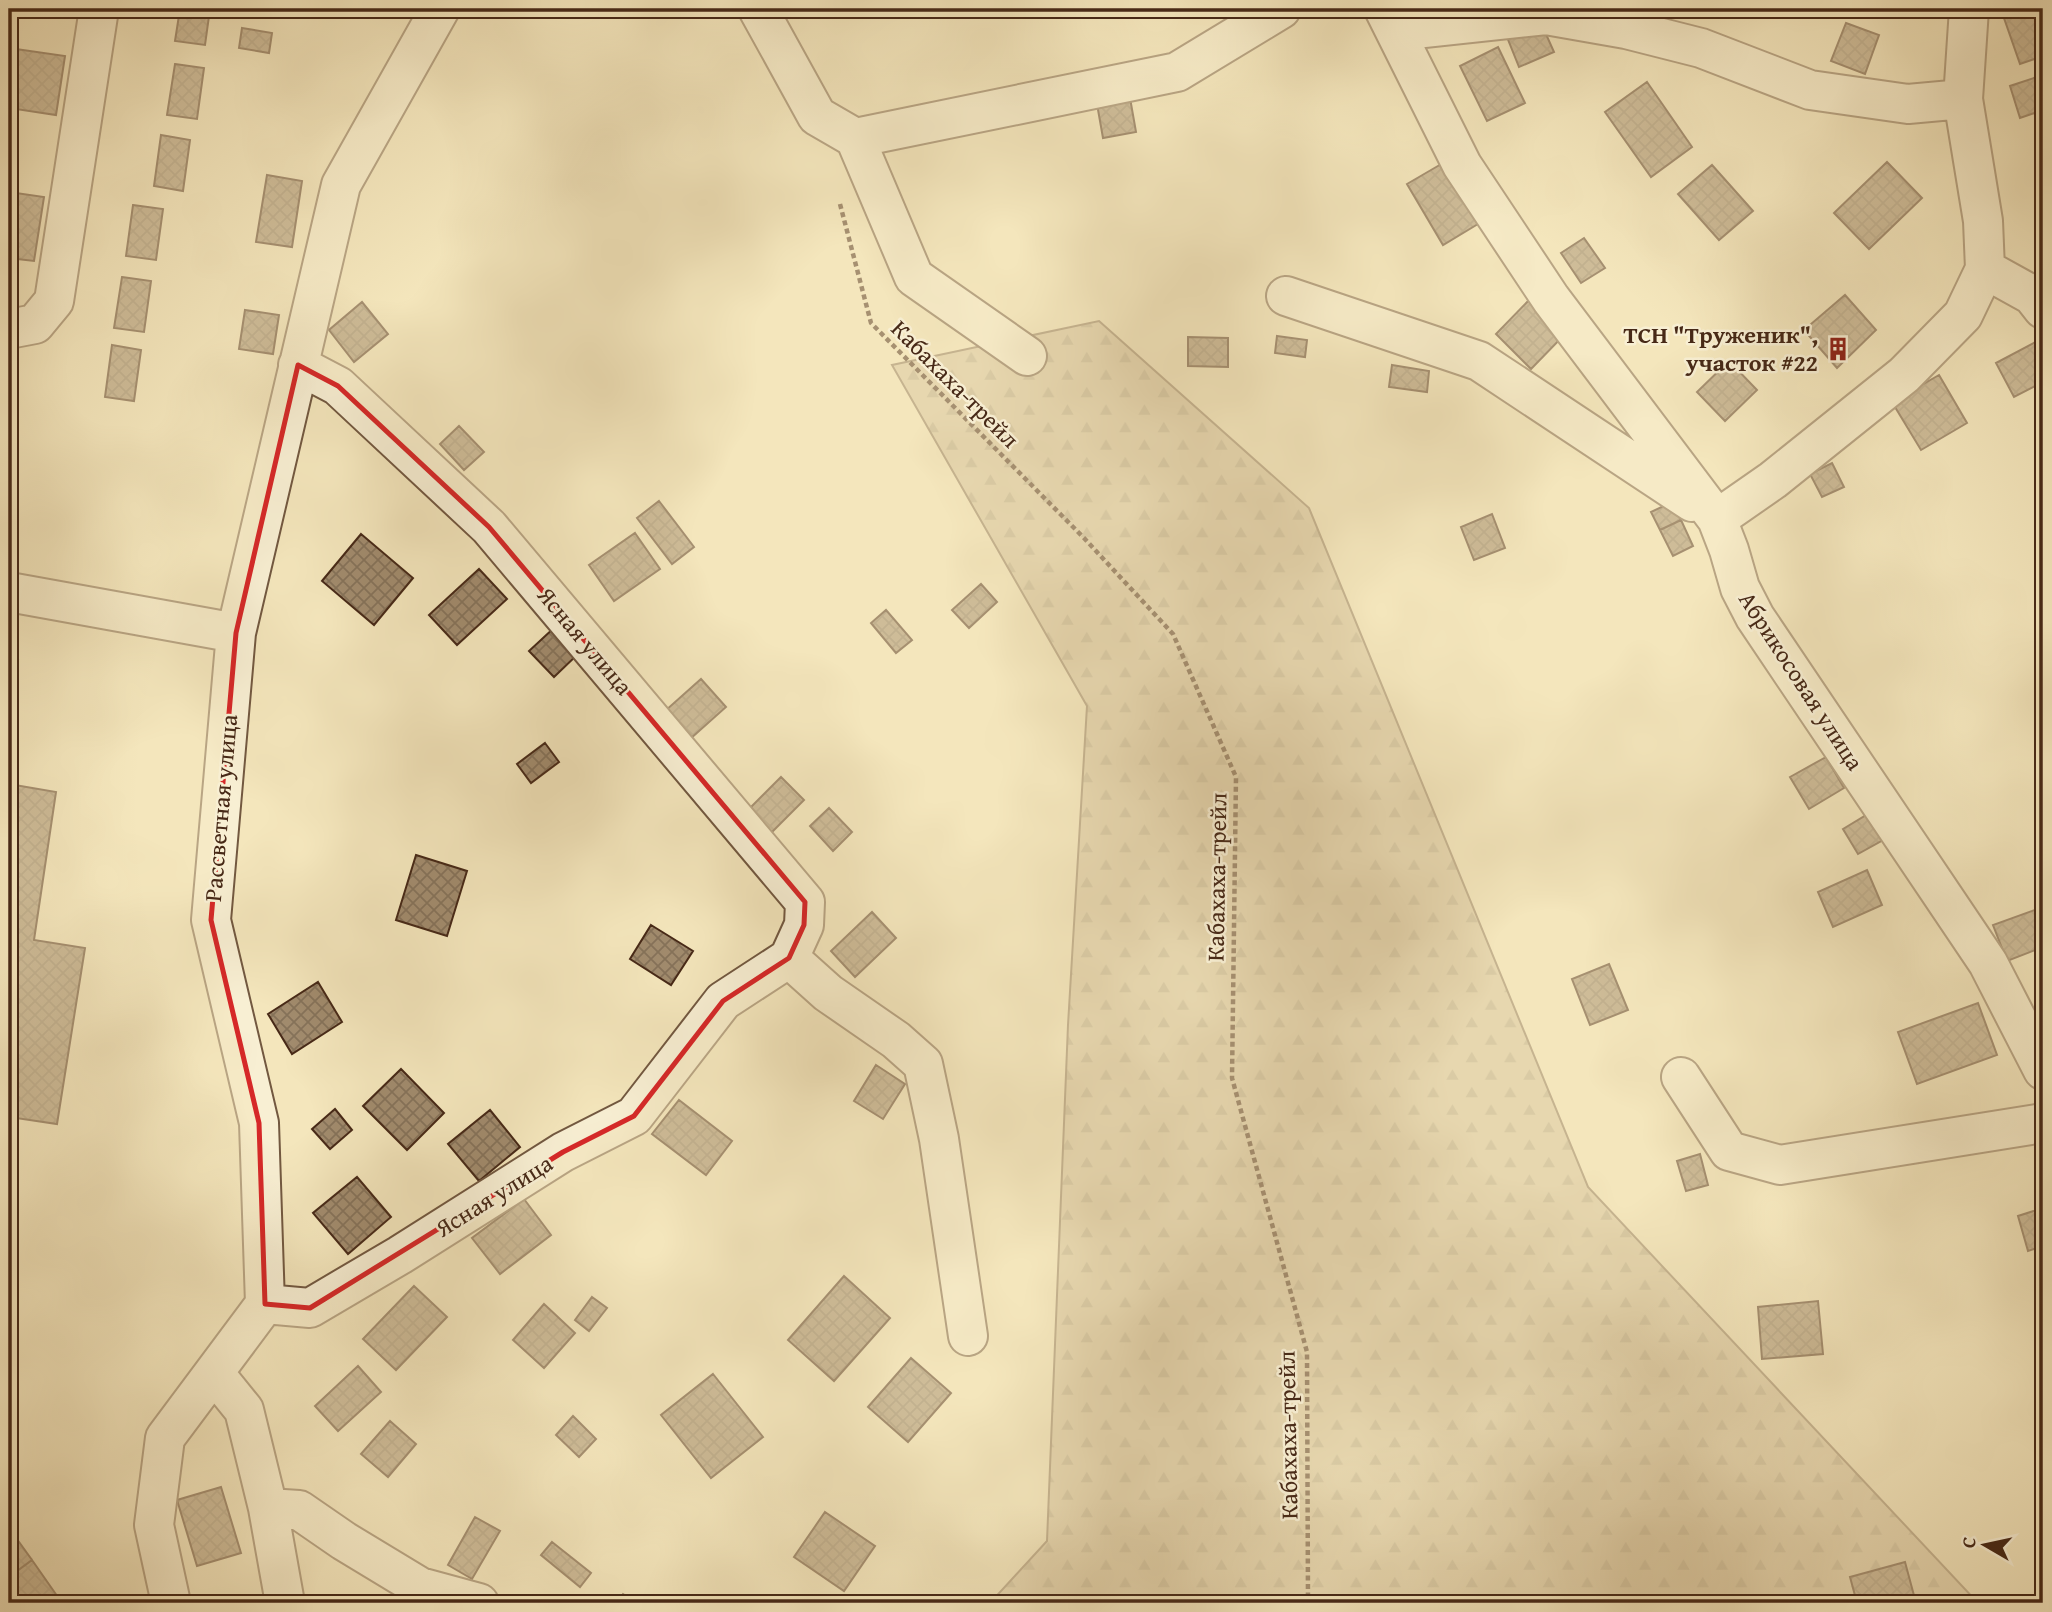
<svg xmlns="http://www.w3.org/2000/svg" width="2052" height="1612" font-family="'Gentium Book Plus',serif">
  <style>
    .forest { fill: url(#forest-firs); stroke: #8f785c; stroke-width: 2 }
    .building { fill: url(#building-cross-hatch); stroke: #472917; stroke-width: 2 }
    .lines { fill: none; stroke-linecap: round; stroke-linejoin: round }
    .minor-casing { stroke: #725840; stroke-width: 42 }
    .path { stroke: #472917; stroke-width: 4.5; stroke-dasharray: 5 3.5; stroke-linecap: butt }
    .minor { stroke: #f8efd3; stroke-width: 38 }
    .marked { fill: none; stroke: #d62828; stroke-width: 5; stroke-linejoin: round }
    .labels { text-anchor: middle; stroke-width: 5; stroke-linejoin: round; paint-order: stroke }
    .poi-label { font-size: 24px; font-weight: bold; fill: #472917; stroke: #f8efd3; text-anchor: end }
    .street-label { font-size: 24px; fill: #472917; stroke: #f8efd3 }
  </style>
  <defs>
    <pattern id="forest-firs" width="22" height="20" patternUnits="userSpaceOnUse" patternTransform="scale(1.75)"><rect width="22" height="20" fill="#d7c6a0"/><path d="M5 1l3.5 6h-7zM16 11l3.5 6h-7z" fill="#baaa89"/></pattern>
    <pattern id="building-cross-hatch" width="8" height="8" patternUnits="userSpaceOnUse" patternTransform="scale(1.75)"><rect width="8" height="8" fill="#a18b6d"/><path d="M0 0l8 8M0 8l8-8" fill="none" stroke="#857259"/></pattern>
  </defs>
  <rect width="100%" height="100%" fill="#f4e6bc"/>
  <filter id="stains"><feTurbulence type="fractalNoise" baseFrequency=".00286" numOctaves="4"/><feColorMatrix values="0 0 0 0 .2 0 0 0 0 .09 0 0 0 0 .02 0 0 0 .5 -.17"/></filter>
  <radialGradient id="worn" r=".72"><stop offset=".6" stop-color="#630" stop-opacity="0"/><stop offset="1" stop-color="#630" stop-opacity=".3"/></radialGradient>
  <path class="forest" d="M1099 321 1309 508 1588 1187 1978 1603H990L1047 1541 1068 1025 1087 706 892 365Z"/>
  <path class="building" d="M180 9H210L205 45 175 41Z
    M244 9H273L272 16 243 12Z
    M2029 9H2043V56L2020 64 2004 18Z
    M1541 23 1554 52 1519 67 1507 37Z
    M1846 23 1879 35 1865 74 1831 61Z
    M242 28 272 33 269 53 239 48Z
    M1498 47 1525 103 1487 121 1460 66Z
    M9 48 65 56 56 115 9 108Z
    M175 64 204 68 197 119 167 115Z
    M2043 75V110L2020 118 2010 86Z
    M1647 82 1692 147 1651 177 1605 112Z
    M1130 98 1136 132 1103 138 1097 104Z
    M161 135 190 140 183 191 154 186Z
    M1887 162 1922 198 1869 249 1834 213Z
    M1443 163 1478 224 1443 245 1407 184Z
    M1712 165 1753 211 1719 240 1678 194Z
    M267 175 302 181 292 247 256 242Z
    M9 192 44 197 34 261 9 258Z
    M133 205 163 209 156 260 126 256Z
    M1584 238 1605 268 1581 283 1561 253Z
    M122 277 151 281 144 332 114 328Z
    M1845 295 1876 330 1837 368 1804 330Z
    M1532 297 1567 332 1531 369 1496 334Z
    M362 302 388 334 354 362 329 330Z
    M245 310 279 315 273 354 239 349Z
    M1277 336 1307 340 1305 357 1275 353Z
    M1188 337 1228 338V367L1188 366Z
    M2043 338V382L2014 397 1996 363Z
    M112 345 141 350 134 401 105 397Z
    M9 351H15L10 380H9Z
    M1729 361 1757 390 1725 421 1697 392Z
    M1392 365 1429 371 1427 392 1389 387Z
    M1939 375 1967 423 1921 450 1892 402Z
    M2043 420V458H2040L2037 421Z
    M459 426 484 452 464 470 440 444Z
    M1832 463 1844 487 1822 497 1810 474Z
    M659 501 694 547 672 564 637 518Z
    M1672 502 1681 520 1660 530 1651 512Z
    M1492 514 1505 548 1474 560 1461 527Z
    M1681 520 1693 546 1673 556 1660 530Z
    M635 533 660 569 614 601 589 565Z
    M361 534 413 578 374 625 322 581Z
    M479 569 507 599 457 645 429 615Z
    M981 584 997 602 969 628 952 610Z
    M886 610 912 640 896 653 871 623Z
    M555 627 579 653 554 677 529 651Z
    M9 658 18 660 9 721Z
    M701 679 726 707 690 739 665 711Z
    M545 743 559 762 531 783 517 764Z
    M1826 757 1844 788 1809 809 1790 777Z
    M781 777 804 800 770 834 747 811Z
    M9 784 56 792 34 940 85 948 57 1124 9 1117Z
    M829 808 852 832 833 851 810 826Z
    M1868 814 1883 840 1858 854 1843 829Z
    M416 855 467 871 447 936 396 920Z
    M1867 870 1882 905 1833 927 1818 892Z
    M2043 907V947L2007 961 1993 925Z
    M872 912 896 938 855 977 831 951Z
    M651 925 693 951 671 985 630 959Z
    M1609 964 1628 1010 1590 1025 1572 979Z
    M318 982 342 1022 292 1054 268 1014Z
    M1978 1003 1997 1055 1917 1084 1898 1032Z
    M876 1065 905 1084 883 1119 854 1101Z
    M401 1069 444 1113 407 1150 363 1106Z
    M679 1100 732 1141 706 1175 652 1134Z
    M335 1109 352 1130 330 1149 312 1129Z
    M490 1110 520 1147 479 1181 448 1144Z
    M1700 1154 1708 1185 1686 1191 1677 1161Z
    M357 1177 391 1217 348 1254 313 1213Z
    M524 1199 551 1235 500 1274 472 1238Z
    M2043 1208V1246L2028 1251 2018 1216Z
    M844 1276 890 1318 834 1381 788 1340Z
    M414 1286 447 1317 396 1370 363 1339Z
    M592 1297 607 1308 589 1331 575 1320Z
    M1818 1301 1823 1354 1762 1359 1758 1307Z
    M544 1304 575 1333 544 1368 513 1340Z
    M911 1358 951 1393 908 1442 868 1407Z
    M358 1366 381 1392 338 1431 315 1406Z
    M713 1374 763 1437 711 1478 661 1415Z
    M573 1416 596 1439 579 1457 556 1435Z
    M390 1421 416 1444 388 1477 361 1454Z
    M221 1487 241 1553 197 1566 177 1500Z
    M825 1512 875 1546 844 1591 794 1557Z
    M475 1517 500 1531 472 1579 448 1565Z
    M9 1528 32 1560 9 1577Z
    M552 1542 591 1573 580 1587 541 1555Z
    M32 1560 62 1603H16L9 1593V1577Z
    M1905 1562 1916 1603H1857L1850 1577Z
    M623 1594 637 1603H617Z"/>
  <g class="lines">
    <g class="minor-casing">
      <path id="minor" d="M758 9 817 116 855 138 914 277 1027 356
        M1384 9 1462 165 1551 299 1717 519 1729 550 1740 588 1755 617 1988 963 2043 1070
        M1969 9 1963 99 1983 221 1985 269 2032 295 2043 309
        M1396 31 1546 15 1626 29 1701 48 1810 90 1908 104 1963 99
        M855 138 1177 72 1281 9
        M1286 296 1479 361 1692 502
        M9 329 35 324 54 301 99 9
        M298 365 338 386 489 527 805 902 804 925 789 958 828 993 896 1040 923 1064 939 1139 968 1336
        M1717 519 1773 480 1904 375 1963 315 1985 269
        M9 592 236 633
        M1681 1077 1729 1151 1780 1165 2043 1123
        M265 1304 310 1308 400 1255 563 1152 634 1116 723 1001 789 958
        M214 1373 244 1410 268 1508 285 1603
        M268 1508 299 1510 344 1541 420 1587 479 1603
        M171 1603 154 1525 165 1438 265 1304 259 1123 211 920 236 633 341 185 440 9"/>
    </g>
    <path class="path" d="M840 204 871 323 1084 538 1173 634 1236 777 1232 1078 1307 1352 1308 1603"/>
    <use href="#minor" class="minor"/>
  </g>
  <path d="M0 0H2052V1612H0ZM298 365 338 386 489 527 805 902 804 925 789 958 723 1001 634 1116 563 1152 310 1308 265 1304 259 1123 211 920 236 633Z" fill="#f4e6bc" fill-opacity=".55" fill-rule="evenodd"/>
  <path class="marked" d="M298 365 338 386 489 527 805 902 804 925 789 958 723 1001 634 1116 563 1152 310 1308 265 1304 259 1123 211 920 236 633Z"/>
  <defs>
    <g id="building-bare" transform="scale(1.89)"><path d="M-4-6H4V6H1V3H-1V6H-4ZM-2.5-4.3h1.7v1.8h-1.7ZM.8-4.3h1.7v1.8H.8ZM-2.5-1h1.7V.8h-1.7ZM.8-1h1.7V.8H.8Z" fill="#8f2418" stroke="#f8efd3" stroke-width="2.5" paint-order="stroke"/></g>
  </defs>
  <g fill-rule="evenodd">
    <use href="#building-bare" x="1838" y="349"/>
  </g>
  <g class="labels">
    <g class="poi-label">
      <text x="1818" y="343">ТСН "Труженик",<tspan x="1818" dy="28">участок #22</tspan></text>
    </g>
    <g class="street-label">
      <text transform="translate(955 384) rotate(45)" y="8">Кабахаха-трейл</text>
      <text transform="translate(585 641) rotate(50)" y="8">Ясная улица</text>
      <text transform="translate(1801 681) rotate(57)" y="8">Абрикосовая улица</text>
      <text transform="translate(221 808) rotate(-85)" y="8">Рассветная улица</text>
      <text transform="translate(1217 877) rotate(-89)" y="8">Кабахаха-трейл</text>
      <text transform="translate(494 1196) rotate(-32)" y="8">Ясная улица</text>
      <text transform="translate(1288 1435) rotate(-91)" y="8">Кабахаха-трейл</text>
    </g>
  </g>
  <rect width="2052" height="1612" fill="none" stroke="#f4e6bc" stroke-width="35"/>
  <rect x="10" y="10" width="2031" height="1591" fill="none" stroke="#472917" stroke-width="3.5"/>
  <rect x="18" y="18" width="2017" height="1577" fill="none" stroke="#472917" stroke-width="2"/>
  <g transform="translate(1985 1545) rotate(279)" stroke="#f8efd3" stroke-width="5" paint-order="stroke">
  <path d="M0-5L12 26L0 18L-12 26Z" fill="#472917"/>
  <text y="-10" font-size="19" font-weight="bold" text-anchor="middle" fill="#472917">С</text>
  </g>
  <rect width="100%" height="100%" filter="url(#stains)"/>
  <rect width="100%" height="100%" fill="url(#worn)"/>
</svg>
